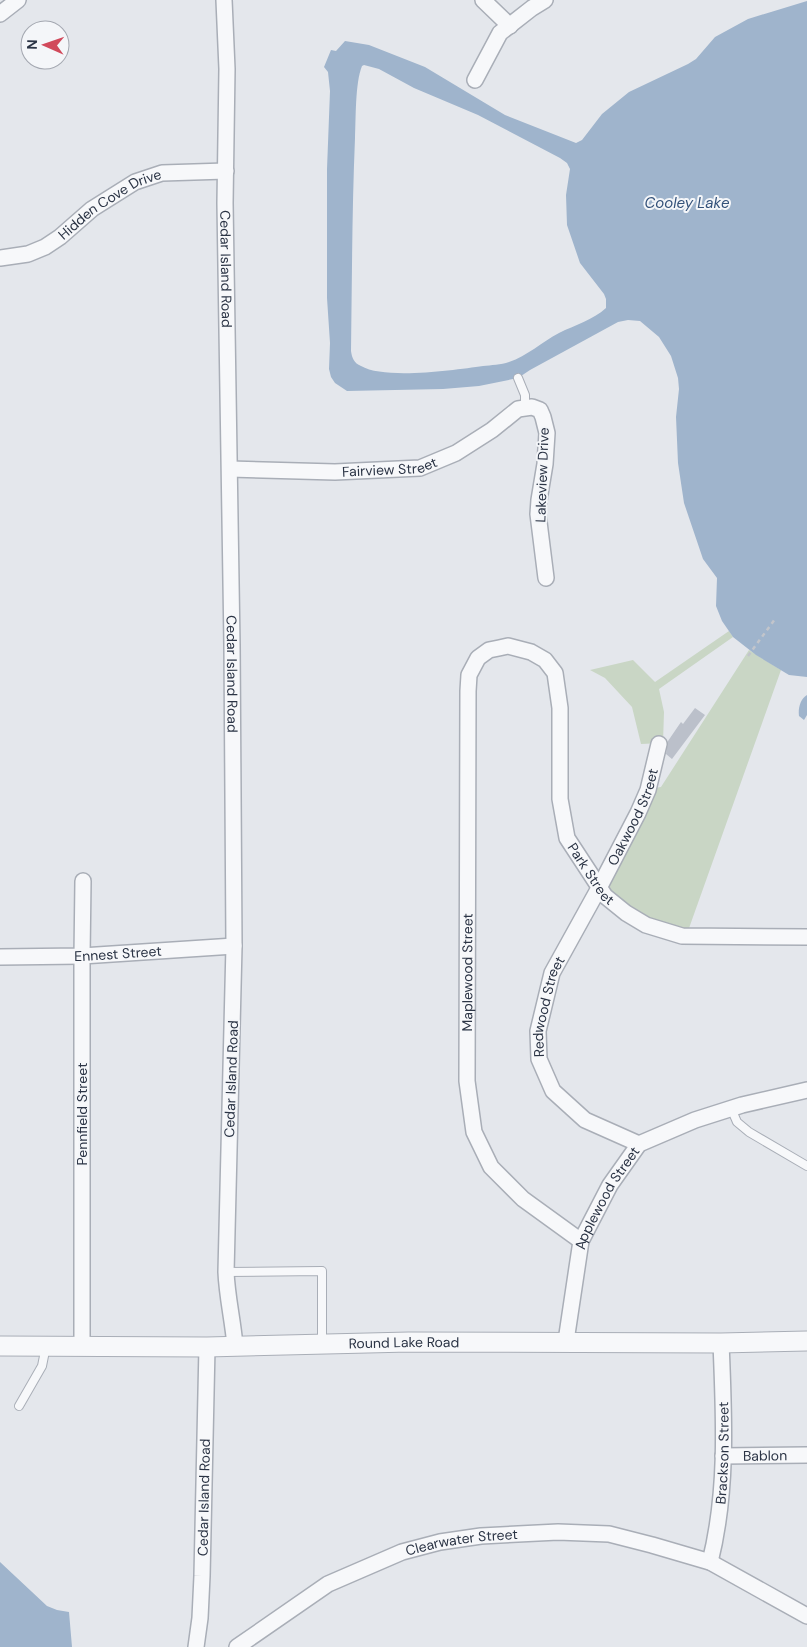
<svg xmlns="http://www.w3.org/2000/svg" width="807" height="1647" font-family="'DM Sans',sans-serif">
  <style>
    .green { fill: #c9d6c5 }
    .water { fill: #9fb4cc; fill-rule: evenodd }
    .building { fill: #bbc0ca }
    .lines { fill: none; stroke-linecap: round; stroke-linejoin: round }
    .service-casing { stroke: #a9aeb7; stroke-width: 10 }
    .minor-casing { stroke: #a9aeb7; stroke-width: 18 }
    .tertiary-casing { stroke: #a9aeb7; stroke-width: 21 }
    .path { stroke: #c2c5cb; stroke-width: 2.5; stroke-dasharray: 4 4; stroke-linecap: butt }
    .service { stroke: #f7f8fa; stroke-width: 8 }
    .minor { stroke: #f7f8fa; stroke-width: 15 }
    .tertiary { stroke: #f7f8fa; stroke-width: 19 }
    .labels { text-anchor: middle; stroke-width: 4; stroke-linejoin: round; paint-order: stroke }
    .street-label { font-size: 14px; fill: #2b3445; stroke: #f4f6f9 }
    .water-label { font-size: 15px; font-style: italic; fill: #34527a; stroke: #f4f6f9 }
  </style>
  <rect width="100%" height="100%" fill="#e4e7ec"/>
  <path class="green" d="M729 631 733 637 659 689 664 712 663 743 641 744 632 707 605 678 590 670 633 660 655 682Z
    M749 650 781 670 688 931 663 927 619 900 605 885 654 788 661 787Z"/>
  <path class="water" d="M807 1V677L789 675 756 655 733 637 722 621 716 606 717 578 703 559 684 503 678 463 676 417 679 389 678 378 671 356 659 337 640 321 628 320 618 322 530 370 518 378 479 386 443 389 347 391 335 383 331 377 329 369 330 343 327 298V169L330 91 328 72 324 67 331 50 336 51 345 41 369 45 425 67 505 115 576 143 582 140 602 114 629 92 688 64 696 59 715 37 748 19ZM364 65 379 69 414 88 478 115 560 158 567 163 570 169 566 195 567 225 580 263 604 294 606 299V308C593 320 575 325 559 333 542 342 527 356 509 362 501 365 491 365 483 366 455 370 385 380 361 366 354 363 352 358 351 351 352 280 352 209 355 138 356 119 355 83 362 66Z
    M807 695V715L804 720 799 716C798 709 800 699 807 695Z
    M0 1562 47 1606 57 1610 69 1612 72 1647H0Z"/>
  <path class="building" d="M695 708 705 715 672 759 666 754 668 741 681 722 683 724Z"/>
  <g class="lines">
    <g class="service-casing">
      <path id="service" d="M518 378 525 395V407
        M731 1108 737 1122 749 1132 807 1166
        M226 1272 322 1271V1343
        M19 1406 42 1366 46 1346"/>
    </g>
    <g class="minor-casing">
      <g id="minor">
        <path id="s1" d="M224 0 227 69 225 203 232 645 234 946 226 1272C227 1297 233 1321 235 1346"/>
        <path d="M483 0 510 26"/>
        <path d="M0 14 18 0"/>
        <path d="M475 80 500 33 532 8 545 0"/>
        <path id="s2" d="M0 258 28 254 45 247 60 237 92 209 135 182 162 173 226 171"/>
        <path id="s3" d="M230 469 335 472 420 468 456 453 492 430 518 409 532 407 540 410 543 417 547 433 545 464 539 500 538 514 546 578"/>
        <path id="s4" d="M0 957 82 956 234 946"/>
        <path id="s5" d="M639 1144 585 1120 553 1091 539 1059 538 1031 552 973 599 888 638 813 648 790 659 744"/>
        <path id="s6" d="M581 1241 523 1199 491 1167 474 1132 467 1081 468 691 469 675 478 658 489 650 499 648 508 646 531 652 545 660 555 673 560 708V799L567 838 605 896 626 913 646 925 682 936 807 937"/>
        <path id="s7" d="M566 1341 581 1241 610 1185 639 1144 695 1120 742 1105 807 1090"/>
        <path d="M82 1347V956L83 881"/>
        <path id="s8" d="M723 1456 807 1455"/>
        <path id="s9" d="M710 1562C728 1491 724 1416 721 1343"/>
        <path id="s10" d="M196 1647 200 1618 202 1576 207 1347"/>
        <path id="s11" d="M237 1647 328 1584 402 1552 440 1542 481 1536 558 1532 609 1534 652 1545 710 1562 807 1616"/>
      </g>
    </g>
    <g class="tertiary-casing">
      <g id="tertiary">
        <path id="s12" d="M0 1346 207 1347 409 1342 721 1343 807 1341"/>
      </g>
    </g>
    <path class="path" d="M748 656 775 619"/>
    <use href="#service" class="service"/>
    <use href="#minor" class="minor"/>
    <use href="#tertiary" class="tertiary"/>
  </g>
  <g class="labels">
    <g class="street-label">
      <text dy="5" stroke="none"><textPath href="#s2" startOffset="125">Hidden Cove Drive</textPath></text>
      <text dy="5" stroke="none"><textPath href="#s1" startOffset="269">Cedar Island Road</textPath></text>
      <text dy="5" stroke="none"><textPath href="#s3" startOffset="160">Fairview Street</textPath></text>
      <text transform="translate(542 475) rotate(-88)" y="5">Lakeview Drive</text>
      <text dy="5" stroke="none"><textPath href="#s1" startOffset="674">Cedar Island Road</textPath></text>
      <text dy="5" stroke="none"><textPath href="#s5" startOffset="401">Oakwood Street</textPath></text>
      <text dy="5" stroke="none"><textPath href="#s6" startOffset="931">Park Street</textPath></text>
      <text dy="5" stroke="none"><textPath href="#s4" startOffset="118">Ennest Street</textPath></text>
      <text dy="5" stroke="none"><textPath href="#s6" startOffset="316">Maplewood Street</textPath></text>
      <text dy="5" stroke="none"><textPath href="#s5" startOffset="191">Redwood Street</textPath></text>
      <text transform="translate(231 1079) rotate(-88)" y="5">Cedar Island Road</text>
      <text transform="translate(82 1114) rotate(-90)" y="5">Pennfield Street</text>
      <text dy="5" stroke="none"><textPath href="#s7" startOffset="151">Applewood Street</textPath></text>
      <text dy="5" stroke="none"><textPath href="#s12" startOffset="404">Round Lake Road</textPath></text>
      <text dy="5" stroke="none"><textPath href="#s9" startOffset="110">Brackson Street</textPath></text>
      <text dy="5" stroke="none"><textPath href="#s8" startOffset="42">Bablon</textPath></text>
      <text dy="5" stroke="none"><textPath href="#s10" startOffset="150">Cedar Island Road</textPath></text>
      <text dy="5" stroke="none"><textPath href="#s11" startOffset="252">Clearwater Street</textPath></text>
    </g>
    <g class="water-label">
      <text x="687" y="208">Cooley Lake</text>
    </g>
  </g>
  <g transform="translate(45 45) rotate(272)"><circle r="24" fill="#f4f6f9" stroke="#a4a8b1"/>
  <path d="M0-4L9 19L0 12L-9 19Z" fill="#d1495b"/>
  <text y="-8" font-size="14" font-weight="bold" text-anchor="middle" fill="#2b3445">N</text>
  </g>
</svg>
